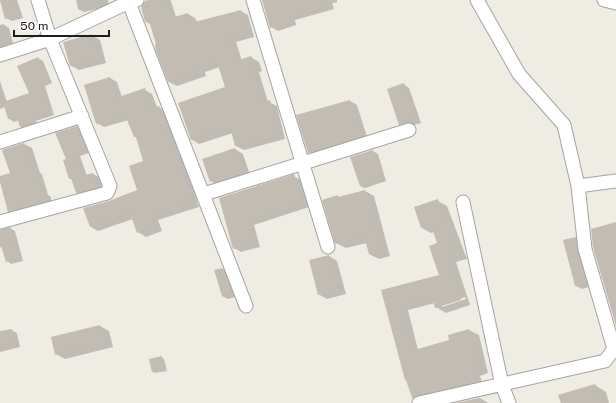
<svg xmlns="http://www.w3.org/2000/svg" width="616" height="403" font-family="'Public Sans',sans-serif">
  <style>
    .shadow { fill: #0003; fill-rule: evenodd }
    .building { fill: #c3bcb2 }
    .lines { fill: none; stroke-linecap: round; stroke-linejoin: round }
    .street-casing { stroke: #a4a4a4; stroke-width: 15 }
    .street { stroke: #fff; stroke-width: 13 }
  </style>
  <rect width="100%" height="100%" fill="#efece3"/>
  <path class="shadow" d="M0 0H17L23 18 12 21 6 18Z
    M76 0H108L109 6 84 12 78 9Z
    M152 0H170L171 1 176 17 188 14 195 18 197 22 241 11 248 15 254 37 236 42 242 61 251 57 259 62 262 71 259 72 268 102 277 106 285 139 244 150 236 146 233 133 199 144 191 139 227 88 220 67 205 72 206 76 177 86 169 82 151 24 146 22Z
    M263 0H331L334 9 295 20 296 25 278 31 271 27Z
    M3 24 9 28 14 47 0 52V25Z
    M92 35 100 40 106 63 79 70 70 65Z
    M38 58 43 61 52 83 45 86 54 115 36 121 38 126 26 130 21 127 19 120 14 122 9 119 5 107 0 109V81L7 102 30 94Z
    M110 78 117 82 122 97 145 90 152 94 157 107H158L166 111 179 154 182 156 199 207 158 220 162 231 146 237 138 232 133 219 98 231 91 227 84 208 109 202 138 191 145 161 137 138 135 137 129 120 104 127 97 123Z
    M403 84 409 88 421 123 406 127 400 124Z
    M350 101 357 105 368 140 315 156 309 152Z
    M77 127 82 130 91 152 80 156 87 176 93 174 99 177 103 190 82 196 77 193 73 180 69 178 67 159Z
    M24 144 32 148 40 173 42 174 48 195 51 197V206L16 215 9 211 0 177 11 174 4 150Z
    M235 149 243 154 251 178 219 186 211 181Z
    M373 151 378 154 386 181 365 188 360 186Z
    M293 176 301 180 309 207 254 225 260 247 241 252 234 248 220 198Z
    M365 191 374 196 390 256 379 259 369 254 367 243 346 248 336 243 338 196 339 197Z
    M438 201 447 206 467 259 456 262 470 305 446 313 436 307 435 303 408 310 418 350 450 341 469 330 479 335 488 373 480 376 484 387 420 403 413 399 382 291 440 276 438 244 434 232 431 233 422 228ZM465 297 466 299 442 307V305Z
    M10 228 15 231 23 261 11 264 7 261 3 248 0 247V230Z
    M575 238 581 241 592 286 582 289 576 286Z
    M329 256 337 261 346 294 327 299 318 294Z
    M222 269 228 272 238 296 228 299 222 296Z
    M100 326 109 331 113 347 65 359 56 354Z
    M11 330 17 333 20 347 0 352V332Z
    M161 358 164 359 167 371 155 373 153 372Z
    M595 385 606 392 609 403H562Z
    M480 398 488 403H460Z"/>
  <path class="building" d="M0 0H13L18 15 5 19Z
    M148 0H165L171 18 188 13 191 23 241 10 247 33 229 38 236 61 251 56 255 66 252 67 263 102 270 100 278 135 235 146 230 127 191 140 178 103 225 87 217 62 197 68 199 72 168 82 156 51 155 45 156 44 149 21 145 22 141 7 145 1Z
    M262 0H337V2L289 17 290 22 270 28Z
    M92 34 98 58 70 66 63 42Z
    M38 57 48 80 40 83 50 112 31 118 33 123 20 127 17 117 8 119 3 102 29 93 17 66Z
    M110 77 116 98 145 88 151 108 159 106 166 125H165L173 151 174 150 192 203 151 216 155 227 137 233 130 213 90 227 83 208 109 201 137 190 129 166 143 161 136 137H134L125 115 96 124 84 85Z
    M404 83 416 120 399 125 387 89Z
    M350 100 362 136 308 153 296 115Z
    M77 126 86 149 75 153 82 176 93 173 98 187 76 193 71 178 69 179 63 160 66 159 55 133Z
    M24 143 33 170 35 169 41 192H44V202L27 204 28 206 8 212 0 182V176L10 173 2 150Z
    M235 148 243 173 214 182 213 180 210 182 202 159Z
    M373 150 382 179 360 186 350 157Z
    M294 174 303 203 247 221 254 243 233 249 219 198Z
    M365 190 381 251 369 254 364 236 335 244 322 200 338 195V197Z
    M438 199 458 253 447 257 461 300 435 308 432 297 399 305 411 351 449 340 448 335 469 329 479 368 471 370 475 382 417 395 412 398 406 380H405L381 290 439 275 429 246 437 243 431 225 421 228 414 207Z
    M616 222V326L593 247 591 229Z
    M10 227 19 258 6 262 0 242V230Z
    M576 237 577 251 587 283 575 286 563 240Z
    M329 255 338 289 318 295 309 260Z
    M223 268 232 293 222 296 214 270Z
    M100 325 105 343 55 355 51 337Z
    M12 329 15 345 0 348V331Z
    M162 356 165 369 152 372 149 359Z
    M595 384 601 403H561L558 395Z
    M480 398 481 403H455Z"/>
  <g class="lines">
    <g class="street-casing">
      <path id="street" d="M128 0 246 306
        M253 0 328 247
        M604 0 616 3
        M0 55 50 39 129 2 137 0
        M0 142 82 116
        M578 186 616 181
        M204 194 409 130
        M463 202 502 385 509 403
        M0 222 107 193 110 186 50 39 38 0
        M419 403 605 361 614 349 585 249 578 186 564 125 519 74 477 0"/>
    </g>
    <use href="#street" class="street"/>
  </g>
  <path d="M14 30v6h95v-6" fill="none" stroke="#1d1d1d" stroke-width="2"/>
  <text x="20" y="30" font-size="12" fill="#1d1d1d" stroke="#ffffff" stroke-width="3" paint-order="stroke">50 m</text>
</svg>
